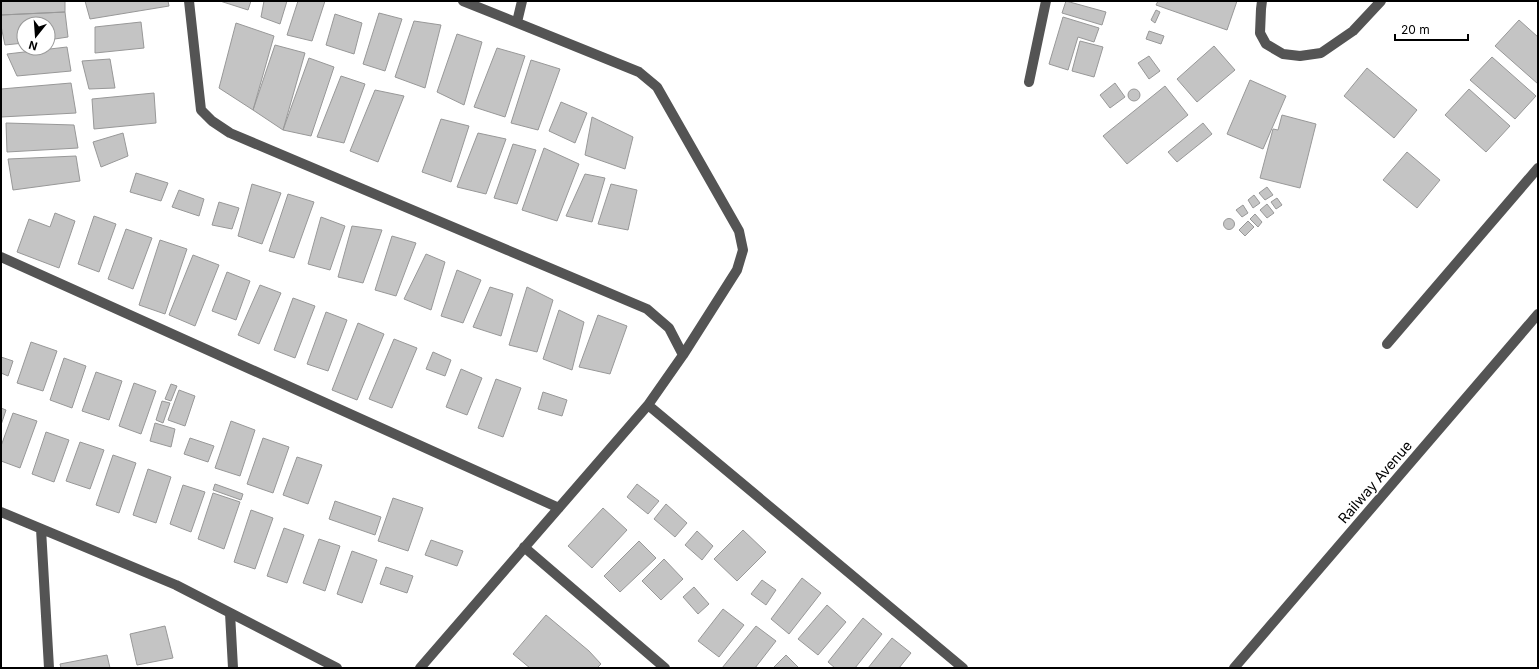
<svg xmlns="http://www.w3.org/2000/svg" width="1539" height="669" font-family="Inter,sans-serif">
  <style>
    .building { fill: #c4c4c4; stroke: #989898 }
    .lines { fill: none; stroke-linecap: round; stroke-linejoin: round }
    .minor { stroke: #545454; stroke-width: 10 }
    .labels { text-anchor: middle; stroke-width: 3.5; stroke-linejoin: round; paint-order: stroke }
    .street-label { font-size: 14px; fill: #000; stroke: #fff }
  </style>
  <rect width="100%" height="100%" fill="#fff"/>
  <path class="building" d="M1 1H65V12L1 15Z
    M85 1H168L169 6 90 19Z
    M220 1H251L248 10Z
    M264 1H287L280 24 261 17Z
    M298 1H325L312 41 287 35Z
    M1066 1 1106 12 1102 25 1062 13Z
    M1158 1H1237L1227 30 1156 5Z
    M1156 10 1160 12 1155 23 1151 20Z
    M65 12 68 37 48 40V24H24V43L5 45 1 26V15Z
    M379 13 402 19 385 71 363 64Z
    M335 14 362 23 354 54 326 45Z
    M1063 17 1099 28 1094 42 1078 37 1068 70 1049 64Z
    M1519 20 1538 37V84L1495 46Z
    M414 21 441 25 425 88 395 77Z
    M141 22 144 48 95 53V27Z
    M236 23 274 36 253 110 219 88Z
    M1149 31 1164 36 1161 44 1146 39Z
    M457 34 482 42 464 105 437 92Z
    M1080 41 1103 47 1094 77 1072 71Z
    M275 45 305 53 283 130 253 110Z
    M1214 46 1235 70 1197 102 1177 79Z
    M67 47 71 71 17 76 7 54Z
    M497 48 525 56 505 117 474 107Z
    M1149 56 1160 71 1149 79 1138 63Z
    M1492 57 1536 96 1515 119 1470 80Z
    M309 58 334 67 311 136 283 130Z
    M110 59 115 88 89 89 82 61Z
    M531 60 560 69 538 130 511 123Z
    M1367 68 1417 110 1394 138 1344 96Z
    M341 76 365 84 344 143 317 137Z
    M1250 80 1286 96 1263 149 1227 134Z
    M71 83 76 113 1 117V89Z
    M1115 83 1125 97 1110 108 1100 95Z
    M1165 86 1188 115 1127 164 1103 136Z
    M1469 89 1510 126 1486 152 1445 115Z
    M1128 95a6 6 0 1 1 12 0a6 6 0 1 1-12 0Z
    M375 90 404 96 378 162 350 151Z
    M154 93 156 123 94 129 92 99Z
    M561 102 587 113 575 143 549 131Z
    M1282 115 1316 124 1300 188 1260 178 1273 129 1278 130Z
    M592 117 633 137 625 169 585 155Z
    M441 119 469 126 451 182 422 172Z
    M6 123 74 125 78 148 7 152Z
    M1203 123 1212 134 1177 162 1168 152Z
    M123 133 128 156 101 167 93 142Z
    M478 133 506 139 486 194 457 187Z
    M513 144 536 150 517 204 494 198Z
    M544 148 579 164 557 221 522 210Z
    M1407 152 1440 180 1417 208 1383 180Z
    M76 156 80 181 13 190 8 159Z
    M136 173 168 183 161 201 130 192Z
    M585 174 605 178 592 222 566 216Z
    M252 184 281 193 262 244 238 236Z
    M611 184 637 190 628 230 598 224Z
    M1267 187 1273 195 1265 200 1259 193Z
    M179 190 204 199 199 216 172 207Z
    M288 194 314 202 294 258 269 251Z
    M1254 195 1260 203 1253 208 1248 200Z
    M1277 198 1282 205 1276 209 1271 202Z
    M219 202 239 208 232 229 212 225Z
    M1267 204 1274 213 1267 218 1260 210Z
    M1243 205 1248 213 1242 217 1236 210Z
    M55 213 75 221 59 268 17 252 29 219 50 227Z
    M1255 214 1262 222 1258 227 1250 219Z
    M94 216 116 224 99 272 78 264Z
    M321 217 345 226 330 270 308 264Z
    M1223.5 224a5.5 5.5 0 1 1 11 0a5.5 5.5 0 1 1-11 0Z
    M1248 221 1254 227 1245 236 1239 230Z
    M352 226 382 230 363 283 338 277Z
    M126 229 152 238 133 289 108 279Z
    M392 236 416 243 396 296 375 290Z
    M160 240 187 249 165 314 139 305Z
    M426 254 445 262 431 310 404 299Z
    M193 255 219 265 195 326 169 315Z
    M457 270 481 280 463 323 441 316Z
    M227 272 250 281 236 320 212 311Z
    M260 285 281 293 259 344 238 335Z
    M490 287 513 294 501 336 473 327Z
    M527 287 553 300 537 352 509 345Z
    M293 298 315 306 295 358 274 350Z
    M559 310 584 322 572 370 543 359Z
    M326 312 347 320 328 371 307 364Z
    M598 315 627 326 610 374 579 367Z
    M358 323 384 334 357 400 332 390Z
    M394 339 417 348 392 408 369 399Z
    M31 342 57 351 43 391 17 383Z
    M433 352 451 360 445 376 426 369Z
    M1 357 13 361 8 376 1 373Z
    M64 358 86 366 72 408 50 400Z
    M461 369 482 378 467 415 446 407Z
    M96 372 122 381 109 420 82 411Z
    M496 379 521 388 503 437 478 428Z
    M134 383 156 391 141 434 119 426Z
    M171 384 177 386 171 401 165 399Z
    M179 390 195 396 185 426 168 420Z
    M543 392 567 400 562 416 538 409Z
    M162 401 170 403 163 423 156 420Z
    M1 408 6 410 1 425Z
    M13 413 37 421 20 468 1 461V446Z
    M231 421 255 430 240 476 215 468Z
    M155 423 175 429 171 447 150 441Z
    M46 432 69 440 54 482 32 474Z
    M190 438 214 446 208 462 184 454Z
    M263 438 289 447 273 493 247 484Z
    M80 442 104 450 90 489 66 481Z
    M113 455 136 463 119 513 96 505Z
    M297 457 322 465 308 504 283 495Z
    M148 469 171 477 156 523 133 515Z
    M215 484 243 494 241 500 213 490Z
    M637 484 659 501 648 514 627 497Z
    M183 485 205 492 191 532 170 524Z
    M213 493 240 502 224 549 198 539Z
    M393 498 423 508 408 551 378 541Z
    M335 501 381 517 375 535 329 519Z
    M666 504 687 523 675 537 654 519Z
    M603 508 627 530 592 568 568 546Z
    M251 510 273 518 255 569 234 562Z
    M284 528 304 535 287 583 267 576Z
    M743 530 766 552 737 581 714 559Z
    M697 531 713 546 702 560 685 545Z
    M319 539 340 546 325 591 303 583Z
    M431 540 463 551 457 566 425 555Z
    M639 541 656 558 620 592 604 576Z
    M352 551 377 560 362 603 337 594Z
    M664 559 683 579 661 600 642 581Z
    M386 567 413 576 407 593 380 584Z
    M802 578 821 593 789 634 771 619Z
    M762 580 776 590 766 605 751 594Z
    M694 587 709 604 698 614 683 597Z
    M827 605 846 622 818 655 798 639Z
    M723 609 744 625 719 657 698 641Z
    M546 615 589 651 601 664 597 668H530L513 654Z
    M863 618 882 634 855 668H835L828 662Z
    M165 626 173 658 137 665 130 634Z
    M756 626 776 641 755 668H722Z
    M892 638 911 653 899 668H868Z
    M107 655 110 668H61L60 664Z
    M786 655 799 668H773Z"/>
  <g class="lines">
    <path class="minor" d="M189 1 201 110 212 121 230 133 647 309 669 328 683 355 648 405
      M463 1 639 72 657 87 739 231 743 250 737 270 683 355
      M1262 1 1261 9 1260 33 1266 44 1283 54 1300 56 1321 53 1353 31 1381 1
      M517 22 522 1
      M1029 82 1046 1
      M1 257 559 508
      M1387 344 1538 168
      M1 512 176 585 337 668
      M41 529 49 668
      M524 547 665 668
      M230 613 233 668
      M420 668 648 405 963 668
      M1234 668 1538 314"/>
  </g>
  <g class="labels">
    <g class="street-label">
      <text transform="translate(1375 482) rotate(-49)" y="5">Railway Avenue</text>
    </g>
  </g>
  <rect width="1539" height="669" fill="none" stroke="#000000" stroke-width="4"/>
  <g transform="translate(36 36) rotate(197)"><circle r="19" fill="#ffffff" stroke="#999999"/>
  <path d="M0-3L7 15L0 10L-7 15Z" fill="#000000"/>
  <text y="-6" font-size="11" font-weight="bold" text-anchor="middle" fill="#000000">N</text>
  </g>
  <path d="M1395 34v6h73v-6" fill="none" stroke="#000000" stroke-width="2"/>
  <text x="1401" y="34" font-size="12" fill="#000000" stroke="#ffffff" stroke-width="3" paint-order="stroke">20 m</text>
</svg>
